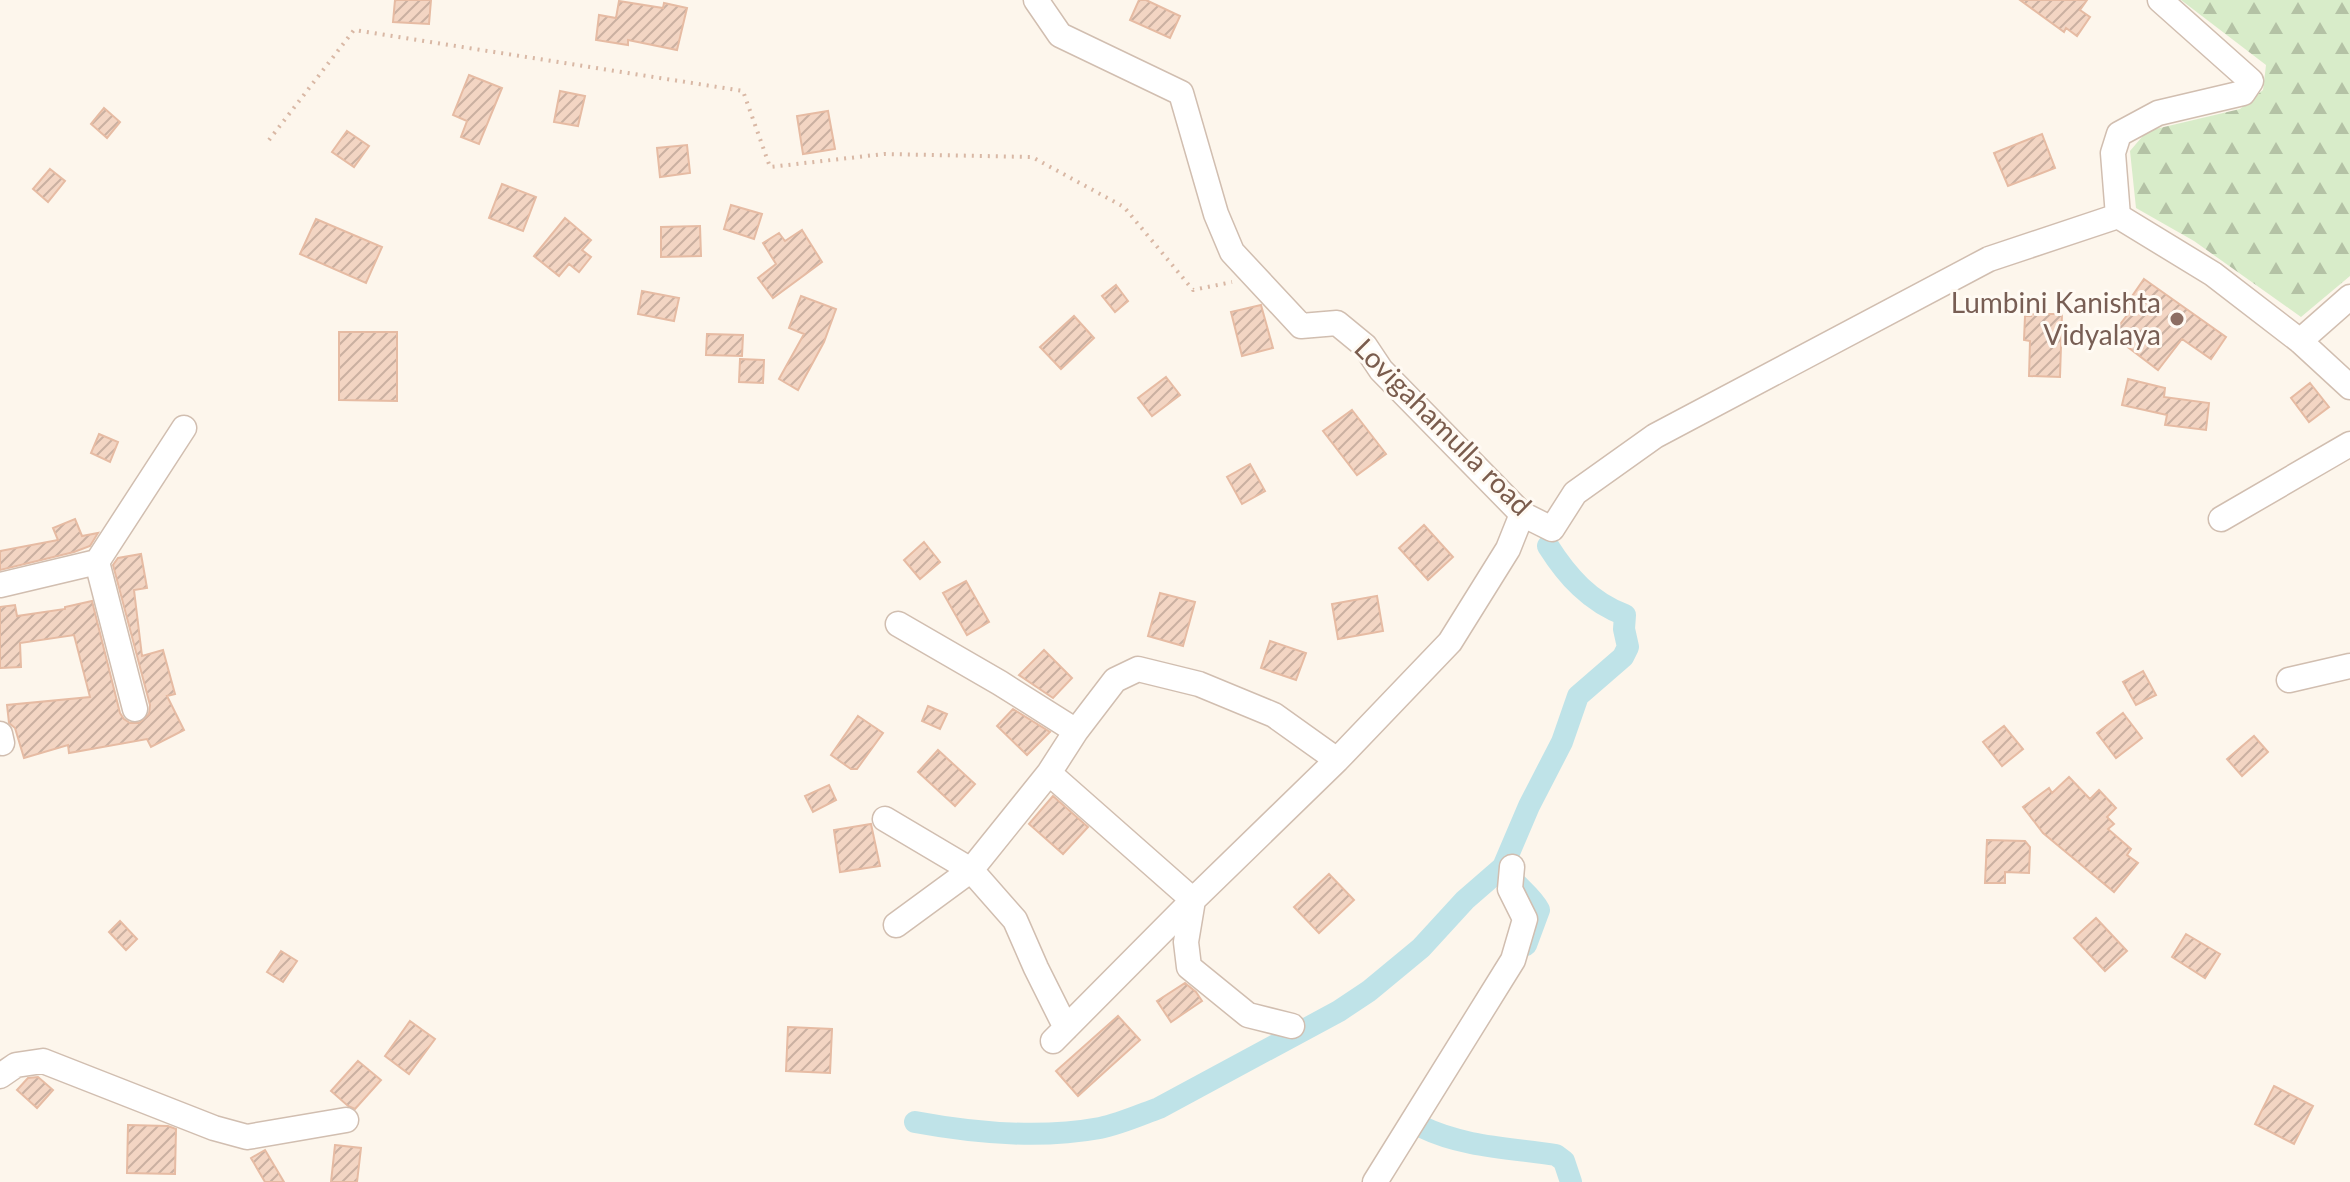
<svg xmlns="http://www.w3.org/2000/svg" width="2350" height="1182" font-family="Lato,sans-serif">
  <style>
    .forest { fill: url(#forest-firs) }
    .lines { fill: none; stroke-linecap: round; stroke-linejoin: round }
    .canal { stroke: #bfe3e8; stroke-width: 22 }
    .building { fill: url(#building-hatch); stroke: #e6bba3; stroke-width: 2 }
    .minor-casing { stroke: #d1beb0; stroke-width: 27 }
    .path { stroke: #d9b8a5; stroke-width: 4; stroke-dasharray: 2 6; stroke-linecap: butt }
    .minor { stroke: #fff; stroke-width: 24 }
    .education-dot { fill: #8d6e63; stroke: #fffaf3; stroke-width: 3 }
    .labels { text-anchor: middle; stroke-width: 6; stroke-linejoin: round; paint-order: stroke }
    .education-label { font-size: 28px; fill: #785e54; stroke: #fffaf3; text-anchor: end }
    .street-label { font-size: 28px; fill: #7a5c4d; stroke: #fffaf3 }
  </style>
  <defs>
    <pattern id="forest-firs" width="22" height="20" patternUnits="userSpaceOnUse" patternTransform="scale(2)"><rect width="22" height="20" fill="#d8ecc9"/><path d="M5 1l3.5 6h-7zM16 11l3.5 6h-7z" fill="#b4c2a5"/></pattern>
    <pattern id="building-hatch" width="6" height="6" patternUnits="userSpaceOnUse" patternTransform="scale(2)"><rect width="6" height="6" fill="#f3d5c3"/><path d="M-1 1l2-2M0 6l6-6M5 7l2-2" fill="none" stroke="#cab0a1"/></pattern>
  </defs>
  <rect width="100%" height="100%" fill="#fdf6ec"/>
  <path class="forest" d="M2181 0H2350V276L2301 317 2194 241 2136 208 2130 151 2147 131 2240 109 2263 90 2266 65Z"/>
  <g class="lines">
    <path class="canal" d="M1508 874C1517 887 1532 896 1539 910L1526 945
      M915 1122C974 1133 1040 1139 1100 1128 1120 1124 1140 1115 1159 1108L1339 1011 1369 991 1421 948 1465 900 1503 867 1529 806 1562 742 1578 696 1623 657 1628 647 1624 629 1625 615C1590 602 1567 576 1548 546
      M1422 1127C1463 1147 1511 1148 1556 1155L1564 1161 1571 1182"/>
  </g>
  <path class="building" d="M395 0H431L429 24 393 22Z
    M1139 0H1146L1180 16 1170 38 1130 20Z
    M2020 0H2087L2080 10 2090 17 2077 36 2066 28 2064 32Z
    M619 1 663 8 664 3 687 8 677 50 628 40V45L596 40 599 15 616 18Z
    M469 75 502 88 479 144 461 137 467 121 453 115Z
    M560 91 585 96 578 126 554 122Z
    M104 108 120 122 107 138 91 124Z
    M828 111 835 149 803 154 797 116Z
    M347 131 369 146 354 167 332 152Z
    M2042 134 2055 168 2008 186 1994 153Z
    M687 145 690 173 660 177 657 148Z
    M50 169 65 181 48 202 33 189Z
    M502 184 536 197 523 231 489 218Z
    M731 205 762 214 754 239 724 229Z
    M565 218 591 240 582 250 591 257 579 272 569 264 559 276 534 256Z
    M316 219 382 247 366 283 300 254Z
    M700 226 701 256 661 257V227Z
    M802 230 822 262 773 298 758 278 776 264 763 243 779 233 785 241Z
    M2144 279 2226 337 2211 359 2182 339 2158 370 2112 335 2134 306 2128 302Z
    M1116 285 1128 301 1115 312 1102 296Z
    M642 291 679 298 674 321 638 314Z
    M801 296 836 309 824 342 798 390 779 379 804 334 789 328Z
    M1261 305 1273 348 1242 356 1231 312Z
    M2031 314H2062L2060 377 2029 376 2030 341 2024 340 2025 316H2031Z
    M1074 316 1094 338 1061 369 1040 347Z
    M339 332H397V401L339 400Z
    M707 334 743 335 742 356 706 355Z
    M740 359 764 360 763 383 739 382Z
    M1166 377 1180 395 1152 416 1138 398Z
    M2128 379 2165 388 2164 397 2209 403 2206 430 2165 425 2167 415 2122 405Z
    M2310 383 2329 407 2309 422 2291 398Z
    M1352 410 1386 454 1357 475 1323 431Z
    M99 434 118 442 110 462 91 453Z
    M1250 464 1265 491 1242 504 1227 477Z
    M75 519 82 536 98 533 90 546 74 552 0 570V551L58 540 53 528Z
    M1424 525 1453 557 1428 580 1399 548Z
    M924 542 940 562 920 579 904 560Z
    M141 554 147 588 134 590 142 656 163 650 175 694 167 696 184 730 151 747 147 739 69 753 68 745 24 758 15 728 9 723 7 705 90 697 74 635 20 643 21 667 0 668V607L15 605 17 616 65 609V607L92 601 120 713 124 719 130 723H139L149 714 150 705 113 565 118 558Z
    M966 581 989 622 967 635 943 593Z
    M1160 593 1195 602 1183 646 1148 636Z
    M1377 596 1383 631 1338 639 1332 604Z
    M1270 641 1306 653 1296 680 1261 668Z
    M1044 650 1072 678 1053 698 1019 675Z
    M2143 671 2156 695 2136 705 2123 682Z
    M928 706 947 714 940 729 922 721Z
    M1013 709 1050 732 1027 755 997 726Z
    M2123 713 2142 738 2116 758 2097 733Z
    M858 716 883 733 857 769H851L831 755Z
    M2004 726 2023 749 2002 766 1983 742Z
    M2254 736 2268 752 2242 776 2227 759Z
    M938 750 975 784 955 806 918 772Z
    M2069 777 2090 799 2099 790 2116 808 2107 817 2114 824 2108 829 2131 849 2127 855 2138 863 2114 892 2043 833 2023 807 2049 788 2052 793Z
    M829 785 836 800 813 812 805 796Z
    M1053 796 1088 827 1063 854 1029 824Z
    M871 824 880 866 840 872 834 830Z
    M1987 840 2025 841 2030 847 2029 873 2005 872V883H1985Z
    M1329 874 1354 900 1319 933 1294 907Z
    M2096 918 2127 951 2105 971 2074 938Z
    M120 921 137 939 126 950 109 932Z
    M2186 934 2220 954 2205 978 2172 957Z
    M281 951 297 961 283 982 267 972Z
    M1185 983 1196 992 1202 1001 1171 1022 1157 1001Z
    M1118 1016 1140 1040 1078 1096 1056 1071Z
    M410 1021 435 1039 409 1074 385 1056Z
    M788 1027 832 1029 830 1073 786 1071Z
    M358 1061 381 1080 355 1109 348 1106 331 1091Z
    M38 1077 53 1090 37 1108 17 1090 28 1078Z
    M2274 1086 2313 1106 2294 1144 2255 1124Z
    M128 1125 168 1126 176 1129 175 1174 127 1173Z
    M335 1145 361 1148 357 1182H331Z
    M265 1150 284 1182H265L251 1158Z"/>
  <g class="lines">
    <g class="minor-casing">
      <path id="minor" d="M1036 0 1060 35 1181 93 1216 214 1232 252 1301 326 1337 323 1365 346 1381 370 1522 514 1552 529 1575 493 1655 436 1989 259 2118 216
        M2160 0 2251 81 2243 93 2158 113 2119 134 2113 153 2118 216 2213 274 2300 341 2350 387
        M2300 341 2350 297
        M2221 519 2350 444
        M97 562 135 709
        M0 585 97 562 184 428
        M898 624 1000 683 1076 731
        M2289 680 2350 666
        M0 734 2 743
        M1049 773 1193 900 1186 942 1189 967 1248 1015 1292 1026
        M885 819 971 870 1015 920 1036 968 1066 1028
        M896 925 971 870 1049 773 1076 731 1115 680 1138 669 1199 684 1274 715 1337 760
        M1053 1041 1193 900 1337 760 1450 642 1508 549 1522 514
        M0 1076 16 1065 43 1061 214 1128 247 1137 346 1120
        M1375 1182 1513 960 1525 919 1510 889 1512 867"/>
    </g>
    <path class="path" d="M269 140 354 30 743 91 770 167 884 154 1032 157 1124 207 1193 290 1232 282"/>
    <use href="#minor" class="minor"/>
  </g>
  <circle class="education-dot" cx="2177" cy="319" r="8"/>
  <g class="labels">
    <g class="education-label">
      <text x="2161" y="313">Lumbini Kanishta<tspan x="2161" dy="32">Vidyalaya</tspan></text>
    </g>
    <g class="street-label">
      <text transform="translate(1443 427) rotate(45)" y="10">Lovigahamulla road</text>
    </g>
  </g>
</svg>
